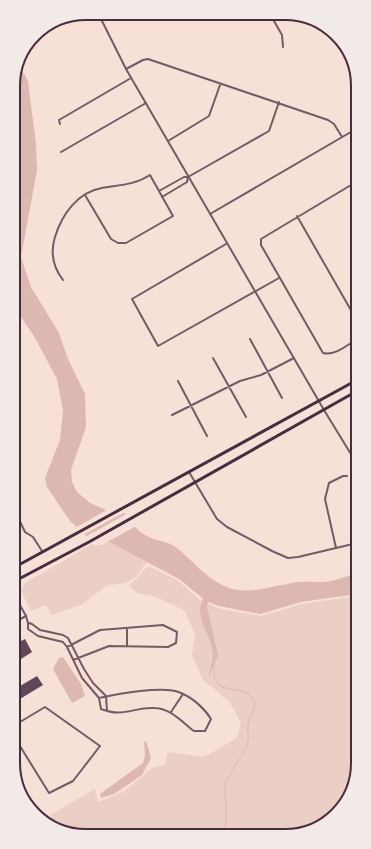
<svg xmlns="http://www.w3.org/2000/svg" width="371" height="849" font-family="Literata,serif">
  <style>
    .green { fill: #ebcfc5 }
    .water { fill: #dcb8b0 }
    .pier { fill: #f7e1d7 }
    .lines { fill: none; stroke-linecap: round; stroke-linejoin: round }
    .stream { stroke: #dcb8b0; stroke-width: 1 }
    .building { fill: #644757 }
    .minor { stroke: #755966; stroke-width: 2 }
    .tertiary { stroke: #755966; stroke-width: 2 }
    .primary { stroke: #4a2c40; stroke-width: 3 }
    .rim { fill: none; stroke: #4a2c40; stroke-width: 2 }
  </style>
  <rect width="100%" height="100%" fill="#f7e1d7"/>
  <path class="green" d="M109 542 147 562 136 577 126 583 108 585 81 605 52 615 46 605 31 611 21 590 25 583 94 543Z
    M148 566 177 580 200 600 220 609 261 616 302 604 357 596 358 768 340 811 304 834 72 835 56 826 50 815 95 789 98 802 123 792 152 768 165 765 168 752 204 757 237 738 241 723 229 701 203 680 192 655 195 634 184 610 153 596 137 593 129 586Z"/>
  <path class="water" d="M18 63 28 81 36 144 37 170 21 257 31 287 59 333 68 359 85 394 86 427 71 470 72 482 77 492 90 503 106 510 117 509 136 520 135 527C148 542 167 539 178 549 193 561 204 576 222 585 246 598 276 584 300 582 310 581 321 583 331 581 340 579 348 575 357 574V594L301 602 260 614 219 606 208 602 207 606 218 656 209 676C210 669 213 661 213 654 212 636 193 617 203 599L201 597 179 579 109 542 94 543 70 521 47 487 45 478 60 440 63 410 57 379 34 336 14 307 13 148 16 125 13 103V81Z
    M63 657 81 684 85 696 72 703 53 669 59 658Z
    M146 741 151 758 142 775 114 794 101 798 100 794 143 763 145 755 144 742Z"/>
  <path class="pier" d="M112 507H118L125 512 83 535 75 528Z
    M128 513 138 519V525L102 545H94L85 537Z"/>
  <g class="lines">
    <path class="stream" d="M214 666C210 701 247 681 254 701 257 707 251 715 249 721 246 729 250 738 247 745 242 758 232 768 227 780 221 793 232 815 222 834"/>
  </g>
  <path class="building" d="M25 639 32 652 21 659 15 648V644Z
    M37 676 43 685 15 702V689Z"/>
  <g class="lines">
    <path class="minor" d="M270 14 282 35 283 47
      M101 18 110 13
      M126 69 143 60 148 59 328 120 334 124 342 137
      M60 124 59 120 131 78
      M168 141 209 116 220 85
      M61 152 146 103
      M356 182 261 239V245L323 353C335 356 347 345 356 340
      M159 191 184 177H188L269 131 279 102
      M162 197 187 182 188 177
      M210 214 356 129
      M297 216 356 319
      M226 244 132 299 158 346 279 278
      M63 280C53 267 50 253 55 237 62 214 78 192 102 188 119 185 135 185 150 175L173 216 126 243H118L111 239 85 195
      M250 339 282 398
      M213 358 246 417
      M178 381 207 436
      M324 410 357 464
      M172 415 240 381 261 375 294 358
      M189 472 217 519 227 527 272 551 288 558 298 557 357 543
      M15 511 25 532 33 537 42 551
      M15 526 21 523
      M336 548 325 499 329 483 343 476H347
      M26 616 28 623V629L38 636 63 642 67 647 82 678 99 698 101 709C124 718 133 707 154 708 170 708 182 722 194 731H205L211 719C205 709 193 698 181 693 164 685 117 694 99 698
      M29 623 32 624 40 630 63 635 68 638 84 669 93 683 106 696
      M127 646V628
      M67 647 100 630 163 625 177 632 176 643 168 647 109 646 73 660
      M106 696 107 711
      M171 712 183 694
      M15 725 45 707 100 746 73 781 49 793 15 738"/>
    <path class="tertiary" d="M98 13 126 69 324 410
      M15 596 26 616 15 622
      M15 614 16 600"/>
    <path class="primary" d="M15 567 357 380
      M15 581 89 542 357 391"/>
  </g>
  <path d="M0 0H371V849H0ZM86 20H285A66 66 0 0 1 351 86V763A66 66 0 0 1 285 829H86A66 66 0 0 1 20 763V86A66 66 0 0 1 86 20Z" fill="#f1eae7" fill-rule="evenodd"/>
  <path class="rim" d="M86 20H285A66 66 0 0 1 351 86V763A66 66 0 0 1 285 829H86A66 66 0 0 1 20 763V86A66 66 0 0 1 86 20Z"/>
</svg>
